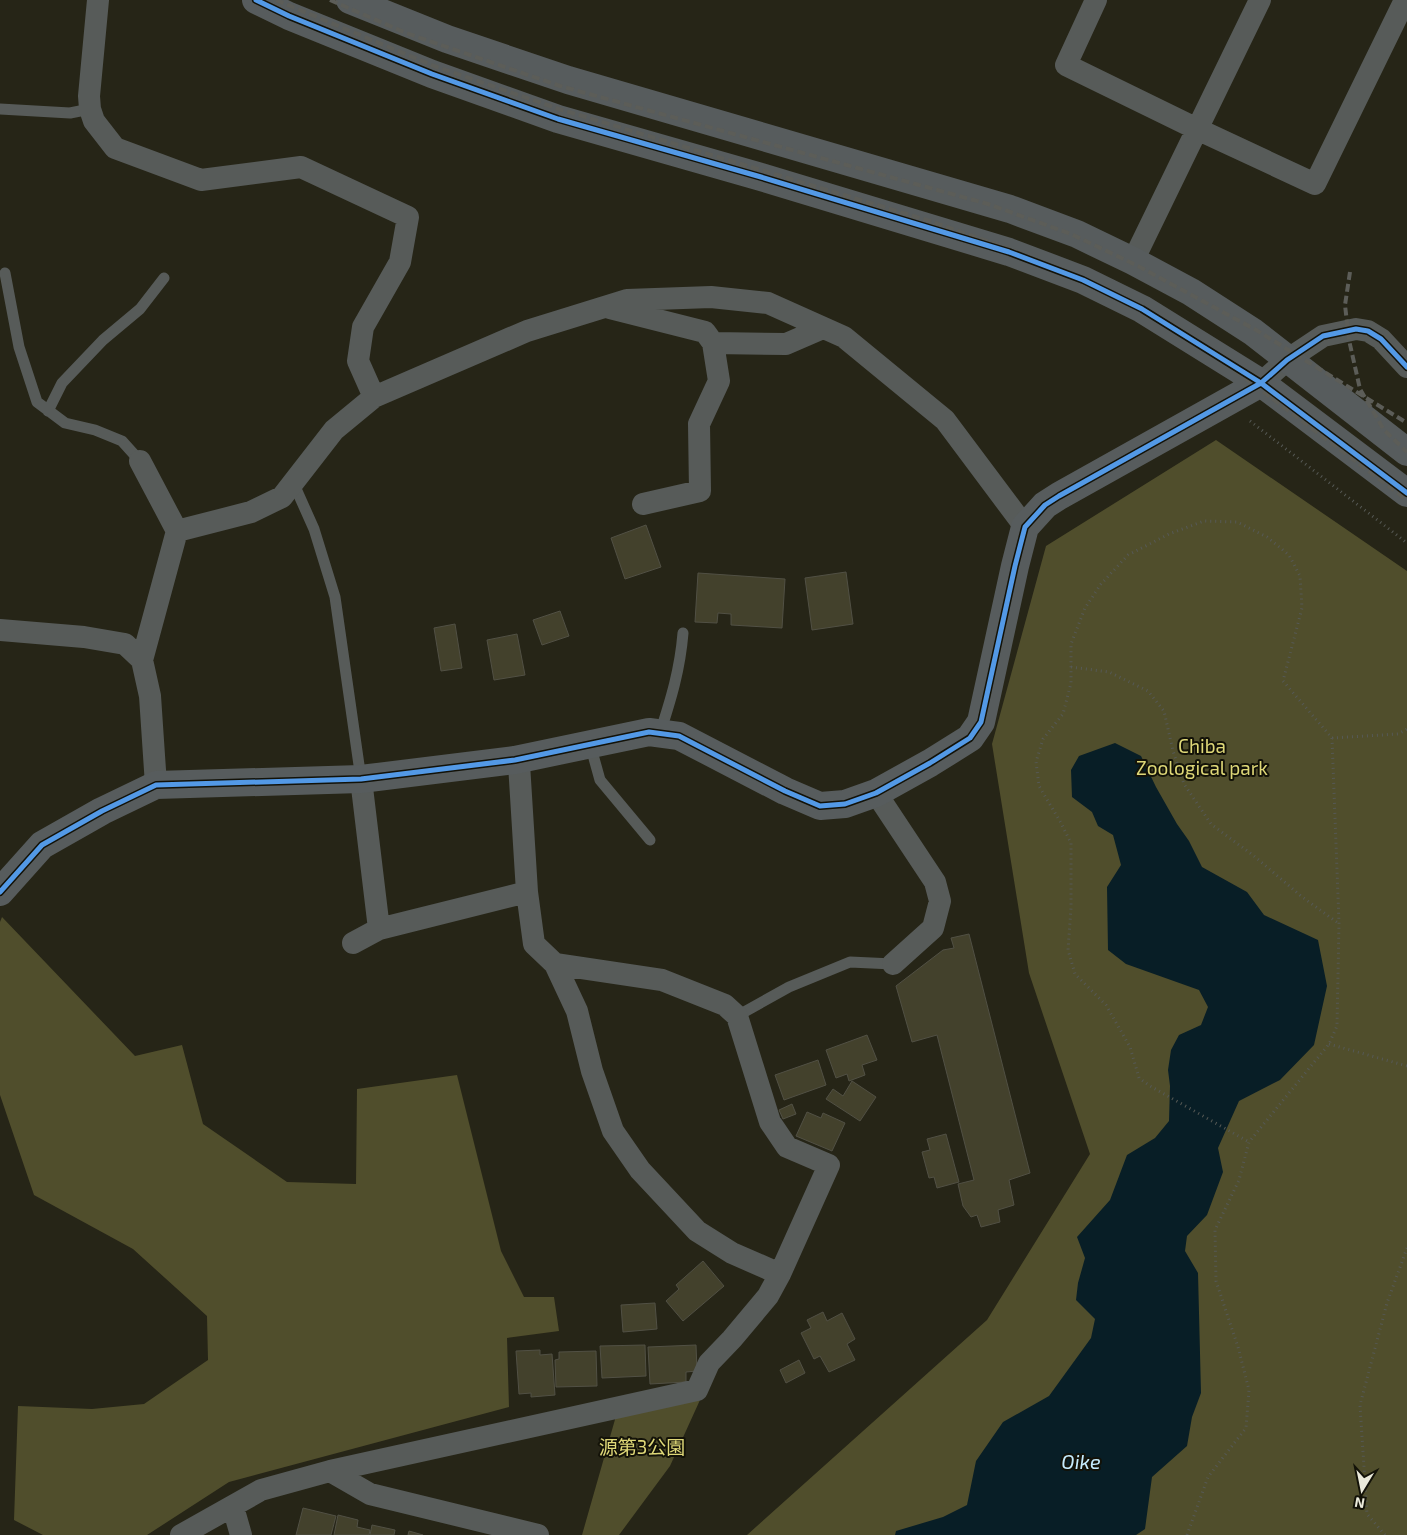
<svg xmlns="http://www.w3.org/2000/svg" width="1407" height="1535" font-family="'Exo 2','Noto Sans JP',sans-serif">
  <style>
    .green { fill: #504e2c }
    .water { fill: #081e26 }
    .building { fill: #43412c; stroke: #515044 }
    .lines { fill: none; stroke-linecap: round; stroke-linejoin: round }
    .path { stroke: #565955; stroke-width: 3; stroke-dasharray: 1 4; stroke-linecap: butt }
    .lane { stroke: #575b59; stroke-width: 11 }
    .street { stroke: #575b59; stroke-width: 22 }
    .secondary { stroke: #575c5d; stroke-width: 28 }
    .rail { stroke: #5c5d58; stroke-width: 4; stroke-dasharray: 8 4; stroke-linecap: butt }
    .cycleway-casing { stroke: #131208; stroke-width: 8 }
    .cycleway { stroke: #5399e6; stroke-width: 5 }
    .labels { text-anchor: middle; stroke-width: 4; stroke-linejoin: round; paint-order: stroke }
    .park-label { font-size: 19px; fill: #dfd878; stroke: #131208 }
    .water-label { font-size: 20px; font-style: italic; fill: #c5ebfd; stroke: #131208 }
  </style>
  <rect width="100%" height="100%" fill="#262517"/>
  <path class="green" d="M1216 440 1407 571V1535H747L987 1320 1090 1154 1029 973 992 744 1046 546Z
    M2 917 135 1056 182 1045 203 1124 287 1182 356 1184 357 1089 457 1075 501 1251 524 1297H554L559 1331 507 1338 509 1407 229 1482 147 1535H43L14 1520 18 1406 92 1409 144 1404 208 1360 207 1316 133 1249 34 1195 0 1095V922Z
    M700 1400 670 1466 619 1535H582L616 1416Z"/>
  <path class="water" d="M1115 743 1141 756 1156 787 1177 824 1189 841 1202 867 1247 892 1264 915 1318 940 1327 986 1314 1045 1280 1080 1239 1101 1218 1148 1223 1172 1207 1215 1187 1236 1185 1251 1198 1273 1201 1393 1192 1417 1187 1446 1152 1477 1145 1529 1136 1535H895L896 1531 943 1517 967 1505 976 1461 1003 1422 1049 1396 1091 1338 1095 1319 1076 1300 1078 1283 1085 1258 1077 1237 1110 1200 1127 1155 1155 1138 1169 1121 1170 1086 1168 1070 1171 1050 1179 1035 1201 1025 1208 1007 1199 990 1126 964 1108 950 1107 887 1121 865 1113 835 1098 826 1092 812 1072 797 1071 770 1079 756Z"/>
  <path class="building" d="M646 525 661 567 625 579 611 538Z
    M846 572 853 624 812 630 805 578Z
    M698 573 785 579 782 628 731 625V614L718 613 717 623 695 622Z
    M560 611 569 636 542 645 533 620Z
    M455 624 462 668 441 671 434 628Z
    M517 634 525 675 494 680 487 640Z
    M969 934 1030 1173 1009 1180 1014 1205 998 1210 1000 1222 981 1227 977 1215 971 1217 963 1206 958 1184 974 1180 937 1035 912 1042 896 986 943 950 954 948 951 938Z
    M867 1035 877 1060 862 1065 865 1075 849 1081 847 1074 836 1078 826 1050Z
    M818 1060 826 1085 784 1100 775 1075Z
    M852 1081 876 1097 860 1121 826 1099 833 1089 843 1096Z
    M792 1104 796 1114 783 1119 779 1110Z
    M807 1112 821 1118 823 1113 845 1123 832 1151 796 1136Z
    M946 1134 959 1182 937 1188 934 1177 929 1178 922 1152 930 1150 927 1139Z
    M703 1261 724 1286 683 1321 666 1301 679 1289 676 1285Z
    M655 1303 657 1329 623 1332 621 1305Z
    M823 1312 827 1321 842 1313 855 1339 847 1344 855 1360 829 1372 820 1356 814 1359 801 1333 811 1328 807 1320Z
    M645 1345 646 1376 602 1378 600 1346Z
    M696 1345 697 1371 686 1372V1382L650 1384 648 1347Z
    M540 1350V1355L552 1354 555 1395 531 1397V1393L519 1394 516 1351Z
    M596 1351 597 1386 556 1387 555 1360 559 1359V1352Z
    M799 1360 805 1373 786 1383 780 1370Z
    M303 1508 336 1516 331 1535H296Z
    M338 1515 358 1520 357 1527 370 1530 369 1535H334Z
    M372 1525 395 1530 394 1535H370Z
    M409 1531 423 1535H408Z"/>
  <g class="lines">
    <path class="path" d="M1250 421 1407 543
      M1071 667 1109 672 1148 691 1164 711 1173 751 1184 784 1211 824 1254 856 1301 896 1338 923
      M1332 738 1398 734 1407 729
      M1329 1044 1407 1066
      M1187 1535 1208 1477 1246 1428 1249 1390 1238 1347 1216 1281 1215 1230 1239 1180 1249 1142 1329 1044 1337 1026 1339 923 1332 738 1283 681 1302 608 1300 576 1289 555 1267 537 1237 522 1204 521 1169 534 1128 555 1101 584 1085 608 1071 644V683L1063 714 1043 739 1036 762 1039 786 1061 823 1071 843V908L1068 950 1075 974 1106 1005 1130 1047 1139 1078 1150 1086 1249 1142
      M1385 1535 1367 1514 1360 1405 1387 1303 1407 1248"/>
    <path class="lane" d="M0 109 70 113 90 109
      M5 273 19 347 37 402 65 423 95 430 122 441 140 461
      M48 411 62 383 103 340 140 309 164 278
      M293 482 314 529 335 597 361 779
      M660 733C671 699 680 670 683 633
      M590 744 600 780 650 840
      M737 1016 789 987 850 962 893 964"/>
    <path class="street" d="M98 0 89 96 90 109 94 121 115 148 201 180 301 167 408 217 400 262 363 327 358 361 374 397
      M1096 0 1066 65 1197 129 1315 184 1405 0
      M1133 261 1260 0
      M610 308 705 332 713 343 719 381 699 424 700 491 643 504
      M713 343 786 344 823 328
      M1261 383 1287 360 1323 336 1356 329 1368 331 1381 339 1407 367
      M140 461 177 531 142 660
      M177 531 251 512 282 497 334 430 374 397 527 331 627 300 711 297 768 303 844 337 945 420 1025 527
      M0 630 84 637 125 644 142 660 150 696 156 785
      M515 760 519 764 527 892 534 944 555 964 577 1011 592 1071 613 1131 640 1170 697 1231 732 1253 780 1274
      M361 779 379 929
      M876 793 935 882 940 901 933 928 893 964
      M353 943 379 929 527 892
      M330 1471 370 1494 538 1535
      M233 1507 241 1535
      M181 1535 261 1490 330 1471 697 1390 709 1363 732 1339 768 1296 780 1274 829 1165 787 1147 770 1122 737 1016 725 1005 662 980 555 964"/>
    <path class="secondary" d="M256 0 289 16 432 74 558 119 761 177 1009 252 1083 280 1142 309 1261 383 1407 493
      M350 0 447 39 568 80 1010 209 1077 234 1133 261 1191 292 1253 332 1407 452
      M0 892 42 845 102 811 156 785 361 779 515 760 649 732 679 736 785 791 820 806 845 804 876 793 930 763 970 738 981 722 1015 566 1025 527 1045 505 1059 496 1261 383"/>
    <path class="rail" d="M276 0 434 66 559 109 930 221 1015 251 1066 272 1120 296 1180 329 1407 500
      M330 0 406 33 560 86 988 204 1071 234 1138 266 1256 330 1407 423
      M1350 272 1345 305 1349 340 1360 389 1384 430 1407 452"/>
    <g class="cycleway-casing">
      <path id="cycleway" d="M256 0 289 16 432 74 558 119 761 177 1009 252 1083 280 1142 309 1261 383 1407 493
        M0 892 42 845 102 811 156 785 361 779 515 760 649 732 679 736 785 791 820 806 845 804 876 793 930 763 970 738 981 722 1015 566 1025 527 1045 505 1059 496 1261 383 1287 360 1323 336 1356 329 1368 331 1381 339 1407 367"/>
    </g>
    <use href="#cycleway" class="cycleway"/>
  </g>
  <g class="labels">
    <g class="park-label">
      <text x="1202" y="753">Chiba<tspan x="1202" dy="22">Zoological park</tspan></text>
      <text x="642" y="1454">源第3公園</text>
    </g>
    <g class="water-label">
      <text x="1081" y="1469">Oike</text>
    </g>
  </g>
  <g transform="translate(1362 1490) rotate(190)" stroke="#131208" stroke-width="4" paint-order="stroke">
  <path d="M0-4L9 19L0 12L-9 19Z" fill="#ebeadb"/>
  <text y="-8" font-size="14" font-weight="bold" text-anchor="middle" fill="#ebeadb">N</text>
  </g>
</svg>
